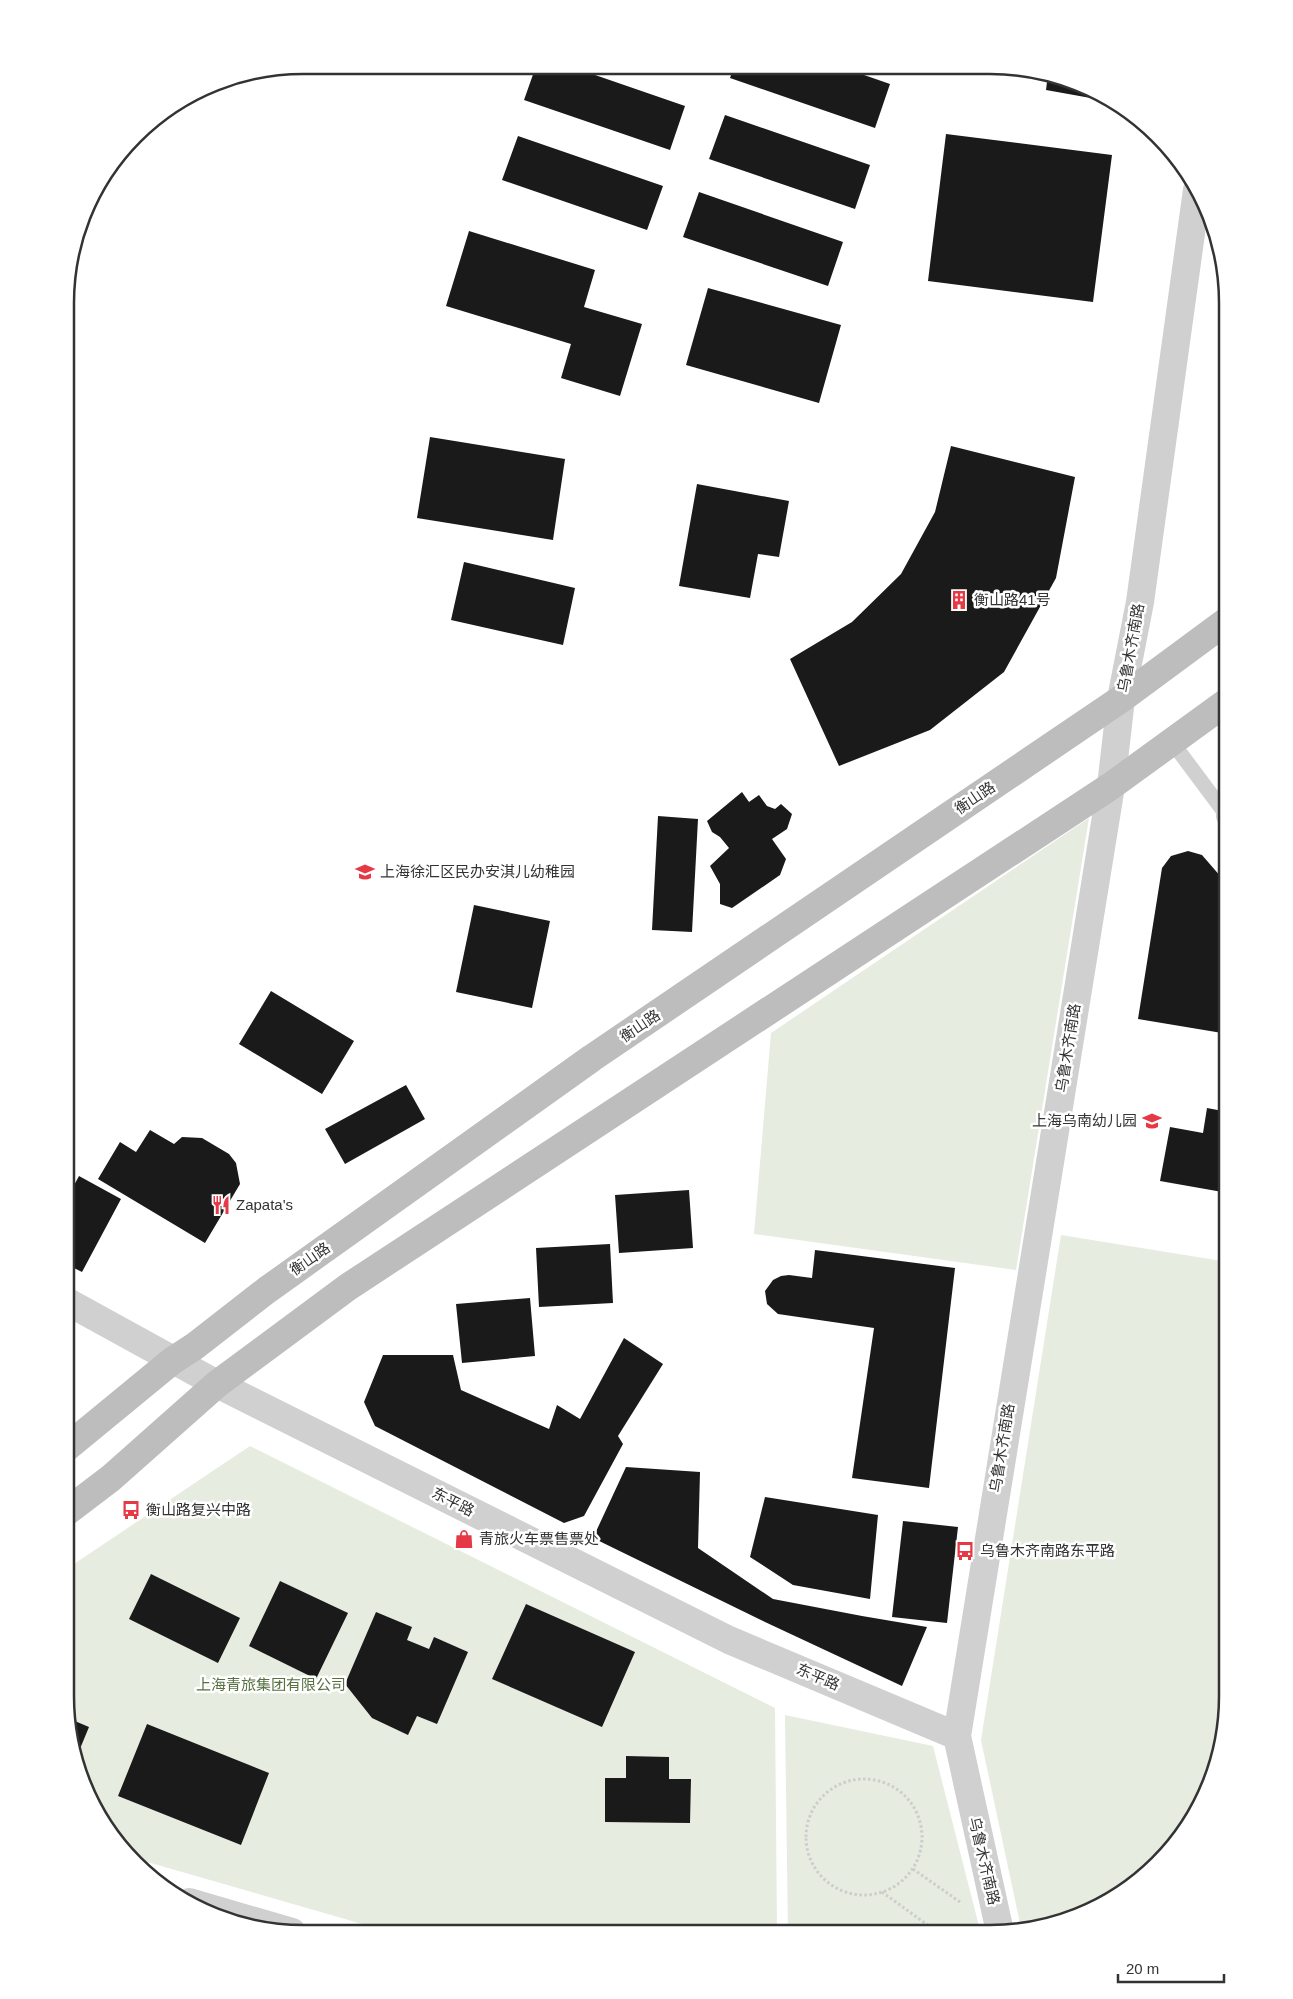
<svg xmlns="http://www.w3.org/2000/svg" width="1293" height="1999" font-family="Arial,'Noto Sans SC',sans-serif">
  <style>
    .green { fill: #e6ecdf }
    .building { fill: #1a1a1a }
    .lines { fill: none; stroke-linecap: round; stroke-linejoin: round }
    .path { stroke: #cdcdcd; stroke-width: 3; stroke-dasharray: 2.5 2.5; stroke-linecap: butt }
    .service { stroke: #d0d0d0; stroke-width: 15 }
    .pedestrian { stroke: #d0d0d0; stroke-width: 22 }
    .minor { stroke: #d0d0d0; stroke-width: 28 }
    .tertiary { stroke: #d0d0d0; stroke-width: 28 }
    .secondary { stroke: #bdbdbd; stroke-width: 28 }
    .labels { text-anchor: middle; stroke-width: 5; stroke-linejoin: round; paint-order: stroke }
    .poi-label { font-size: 15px; fill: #333; stroke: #fff; text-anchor: start }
    .street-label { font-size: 15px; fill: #333; stroke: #fff }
    .park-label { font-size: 15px; fill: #56703f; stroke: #fff }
    .rim { fill: none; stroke: #333; stroke-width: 2.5 }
  </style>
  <rect width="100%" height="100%" fill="#fff"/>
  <path class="green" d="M1089 818 1016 1270 754 1234 771 1033Z
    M1061 1235 1228 1262 1227 1712 1210 1787 1179 1841 1135 1885 1081 1916 1021 1928 981 1740Z
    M250 1446 775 1708 777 1933 390 1932 130 1857 114 1841 83 1787 65 1696V1570Z
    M785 1715 933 1746 981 1934 788 1933Z"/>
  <path class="building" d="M536 66H569L685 106 670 150 524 100Z
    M734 66 841 67 890 84 875 128 730 78Z
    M968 67H1013L1011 76Z
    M1048 74 1081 83 1113 102 1046 90Z
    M725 115 870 165 855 209 709 159Z
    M946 134 1112 155 1093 302 928 281Z
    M518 136 663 186 647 230 502 180Z
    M699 192 843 242 828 286 683 237Z
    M469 231 595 270 584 307 642 324 620 396 561 378 571 344 446 306Z
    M708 288 841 325 819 403 686 365Z
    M67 432 72 434 67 448Z
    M430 437 565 459 553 540 417 518Z
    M951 446 1075 477 1056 578 1004 672 930 730 839 766 790 659 852 622 901 574 935 512Z
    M697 484 789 501 779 557 758 554 750 598 679 586Z
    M464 562 575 588 563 645 451 620Z
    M742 792 749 802 759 795 767 806 775 809 781 804 792 814 787 829 772 839 786 859 780 875 732 908 720 904V884L710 866 729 848 720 837 712 832 707 821Z
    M658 816 698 819 692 932 652 930Z
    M1188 851 1202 855 1228 885V1034L1138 1019 1162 868 1171 856Z
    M474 905 550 921 532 1008 456 992Z
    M271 991 354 1041 322 1094 239 1044Z
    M406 1085 425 1119 345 1164 325 1129Z
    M1207 1108 1228 1112V1193L1160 1181 1170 1127 1203 1133Z
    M150 1130 174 1144 182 1137 202 1138 229 1154 236 1163 240 1184 205 1243 98 1179 120 1142 136 1152Z
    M79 1176 121 1199 82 1272 66 1264V1200Z
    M689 1190 693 1248 619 1253 615 1195Z
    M610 1244 613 1303 539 1307 536 1248Z
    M815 1250 955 1268 929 1488 852 1478 874 1328 778 1314 767 1304 765 1291 773 1280 781 1276 789 1275 812 1278Z
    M530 1298 535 1356 462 1363 456 1304Z
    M624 1338 663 1364 618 1436 623 1444 584 1516 564 1523 375 1426 364 1402 383 1355H453L461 1390 549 1429 557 1405 580 1419Z
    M626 1467 700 1472 698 1548 773 1599 862 1616 927 1627 902 1686 765 1622 593 1538Z
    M765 1497 878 1515 870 1599 793 1585 750 1557Z
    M903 1521 958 1527 947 1623 892 1617Z
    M151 1574 240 1618 218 1663 129 1619Z
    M280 1581 348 1613 316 1679 249 1646Z
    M526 1604 635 1652 602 1727 492 1679Z
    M376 1612 412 1627 407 1640 429 1649 434 1637 468 1652 437 1724 417 1716 408 1735 372 1718 345 1684Z
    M70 1719 89 1727 77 1756 70 1721Z
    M147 1724 269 1773 241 1845 118 1796Z
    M626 1756 669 1757V1779H691L690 1823 605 1822V1778H626Z"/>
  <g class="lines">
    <path class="path" d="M806 1837a58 58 0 1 1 116 0a58 58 0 1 1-116 0Z
      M913 1869 960 1902
      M882 1892 940 1934"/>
    <path class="service" d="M1172 742 1228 817"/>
    <path class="pedestrian" d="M1227 816 1228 815"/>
    <path class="minor" d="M66 1301 217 1384 729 1640 957 1736
      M189 1902 292 1932"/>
    <path class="tertiary" d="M1000 1932 957 1736 1111 786 1121 699 1140 602 1197 190"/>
    <path class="secondary" d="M65 1449 172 1361 195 1346 267 1290 592 1058 1121 699 1228 620
      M65 1513 111 1478 217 1384 348 1287 1111 786 1228 701"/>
  </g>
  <defs>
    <g id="building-bare" transform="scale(1.5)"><path d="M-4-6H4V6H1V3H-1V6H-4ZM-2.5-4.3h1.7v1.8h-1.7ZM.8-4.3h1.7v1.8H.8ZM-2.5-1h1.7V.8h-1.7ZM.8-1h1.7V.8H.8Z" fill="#e63946" stroke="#fff" stroke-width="2.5" paint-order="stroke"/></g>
    <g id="school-bare" transform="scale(1.5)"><path d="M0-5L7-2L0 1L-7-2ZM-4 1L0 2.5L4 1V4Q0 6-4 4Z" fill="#e63946" stroke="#fff" stroke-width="2.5" paint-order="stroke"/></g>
    <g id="restaurant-bare" transform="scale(1.5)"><path d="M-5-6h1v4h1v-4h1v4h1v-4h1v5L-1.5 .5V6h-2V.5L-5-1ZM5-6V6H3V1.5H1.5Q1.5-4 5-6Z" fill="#e63946" stroke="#fff" stroke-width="2.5" paint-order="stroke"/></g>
    <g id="bus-bare" transform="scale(1.5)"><path d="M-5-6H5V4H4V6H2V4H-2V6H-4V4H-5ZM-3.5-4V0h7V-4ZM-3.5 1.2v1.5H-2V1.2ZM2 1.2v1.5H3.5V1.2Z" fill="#e63946" stroke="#fff" stroke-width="2.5" paint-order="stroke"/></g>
    <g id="shop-bare" transform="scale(1.5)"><path d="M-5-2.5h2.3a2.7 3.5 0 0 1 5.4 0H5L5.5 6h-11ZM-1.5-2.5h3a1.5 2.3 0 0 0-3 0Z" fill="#e63946" stroke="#fff" stroke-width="2.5" paint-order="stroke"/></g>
  </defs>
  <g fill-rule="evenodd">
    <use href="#building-bare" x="959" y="600"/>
    <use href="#school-bare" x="365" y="872"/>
    <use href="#school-bare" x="1152" y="1121"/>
    <use href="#restaurant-bare" x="221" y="1205"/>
    <use href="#bus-bare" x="131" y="1510"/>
    <use href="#shop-bare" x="464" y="1539"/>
    <use href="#bus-bare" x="965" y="1551"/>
  </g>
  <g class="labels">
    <g class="poi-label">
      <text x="974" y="605">衡山路41号</text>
      <text x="380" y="877">上海徐汇区民办安淇儿幼稚园</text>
      <text x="1137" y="1126" text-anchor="end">上海乌南幼儿园</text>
      <text x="236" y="1210">Zapata's</text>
      <text x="146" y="1515">衡山路复兴中路</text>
      <text x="479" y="1544">青旅火车票售票处</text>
      <text x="980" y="1556">乌鲁木齐南路东平路</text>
    </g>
    <g class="street-label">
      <text transform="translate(1131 648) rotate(-80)" y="5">乌鲁木齐南路</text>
      <text transform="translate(975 798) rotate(-34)" y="5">衡山路</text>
      <text transform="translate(640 1026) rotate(-34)" y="5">衡山路</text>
      <text transform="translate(1068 1048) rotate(-81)" y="5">乌鲁木齐南路</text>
      <text transform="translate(310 1259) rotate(-35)" y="5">衡山路</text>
      <text transform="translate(1002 1448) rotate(-81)" y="5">乌鲁木齐南路</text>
      <text transform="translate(453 1502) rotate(27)" y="5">东平路</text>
      <text transform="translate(818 1677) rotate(23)" y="5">东平路</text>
      <text transform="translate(984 1861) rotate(77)" y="5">乌鲁木齐南路</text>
    </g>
    <g class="park-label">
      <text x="271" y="1690">上海青旅集团有限公司</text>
    </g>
  </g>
  <path d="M0 0H1293V1999H0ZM303 74H990A229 229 0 0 1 1219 303V1696A229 229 0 0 1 990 1925H303A229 229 0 0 1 74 1696V303A229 229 0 0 1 303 74Z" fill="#fff" fill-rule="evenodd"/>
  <path class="rim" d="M303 74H990A229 229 0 0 1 1219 303V1696A229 229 0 0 1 990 1925H303A229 229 0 0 1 74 1696V303A229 229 0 0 1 303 74Z"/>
  <path d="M1118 1974v8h106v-8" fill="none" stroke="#333333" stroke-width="2.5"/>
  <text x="1126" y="1974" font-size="15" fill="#333333" stroke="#ffffff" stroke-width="4" paint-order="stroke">20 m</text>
</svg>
